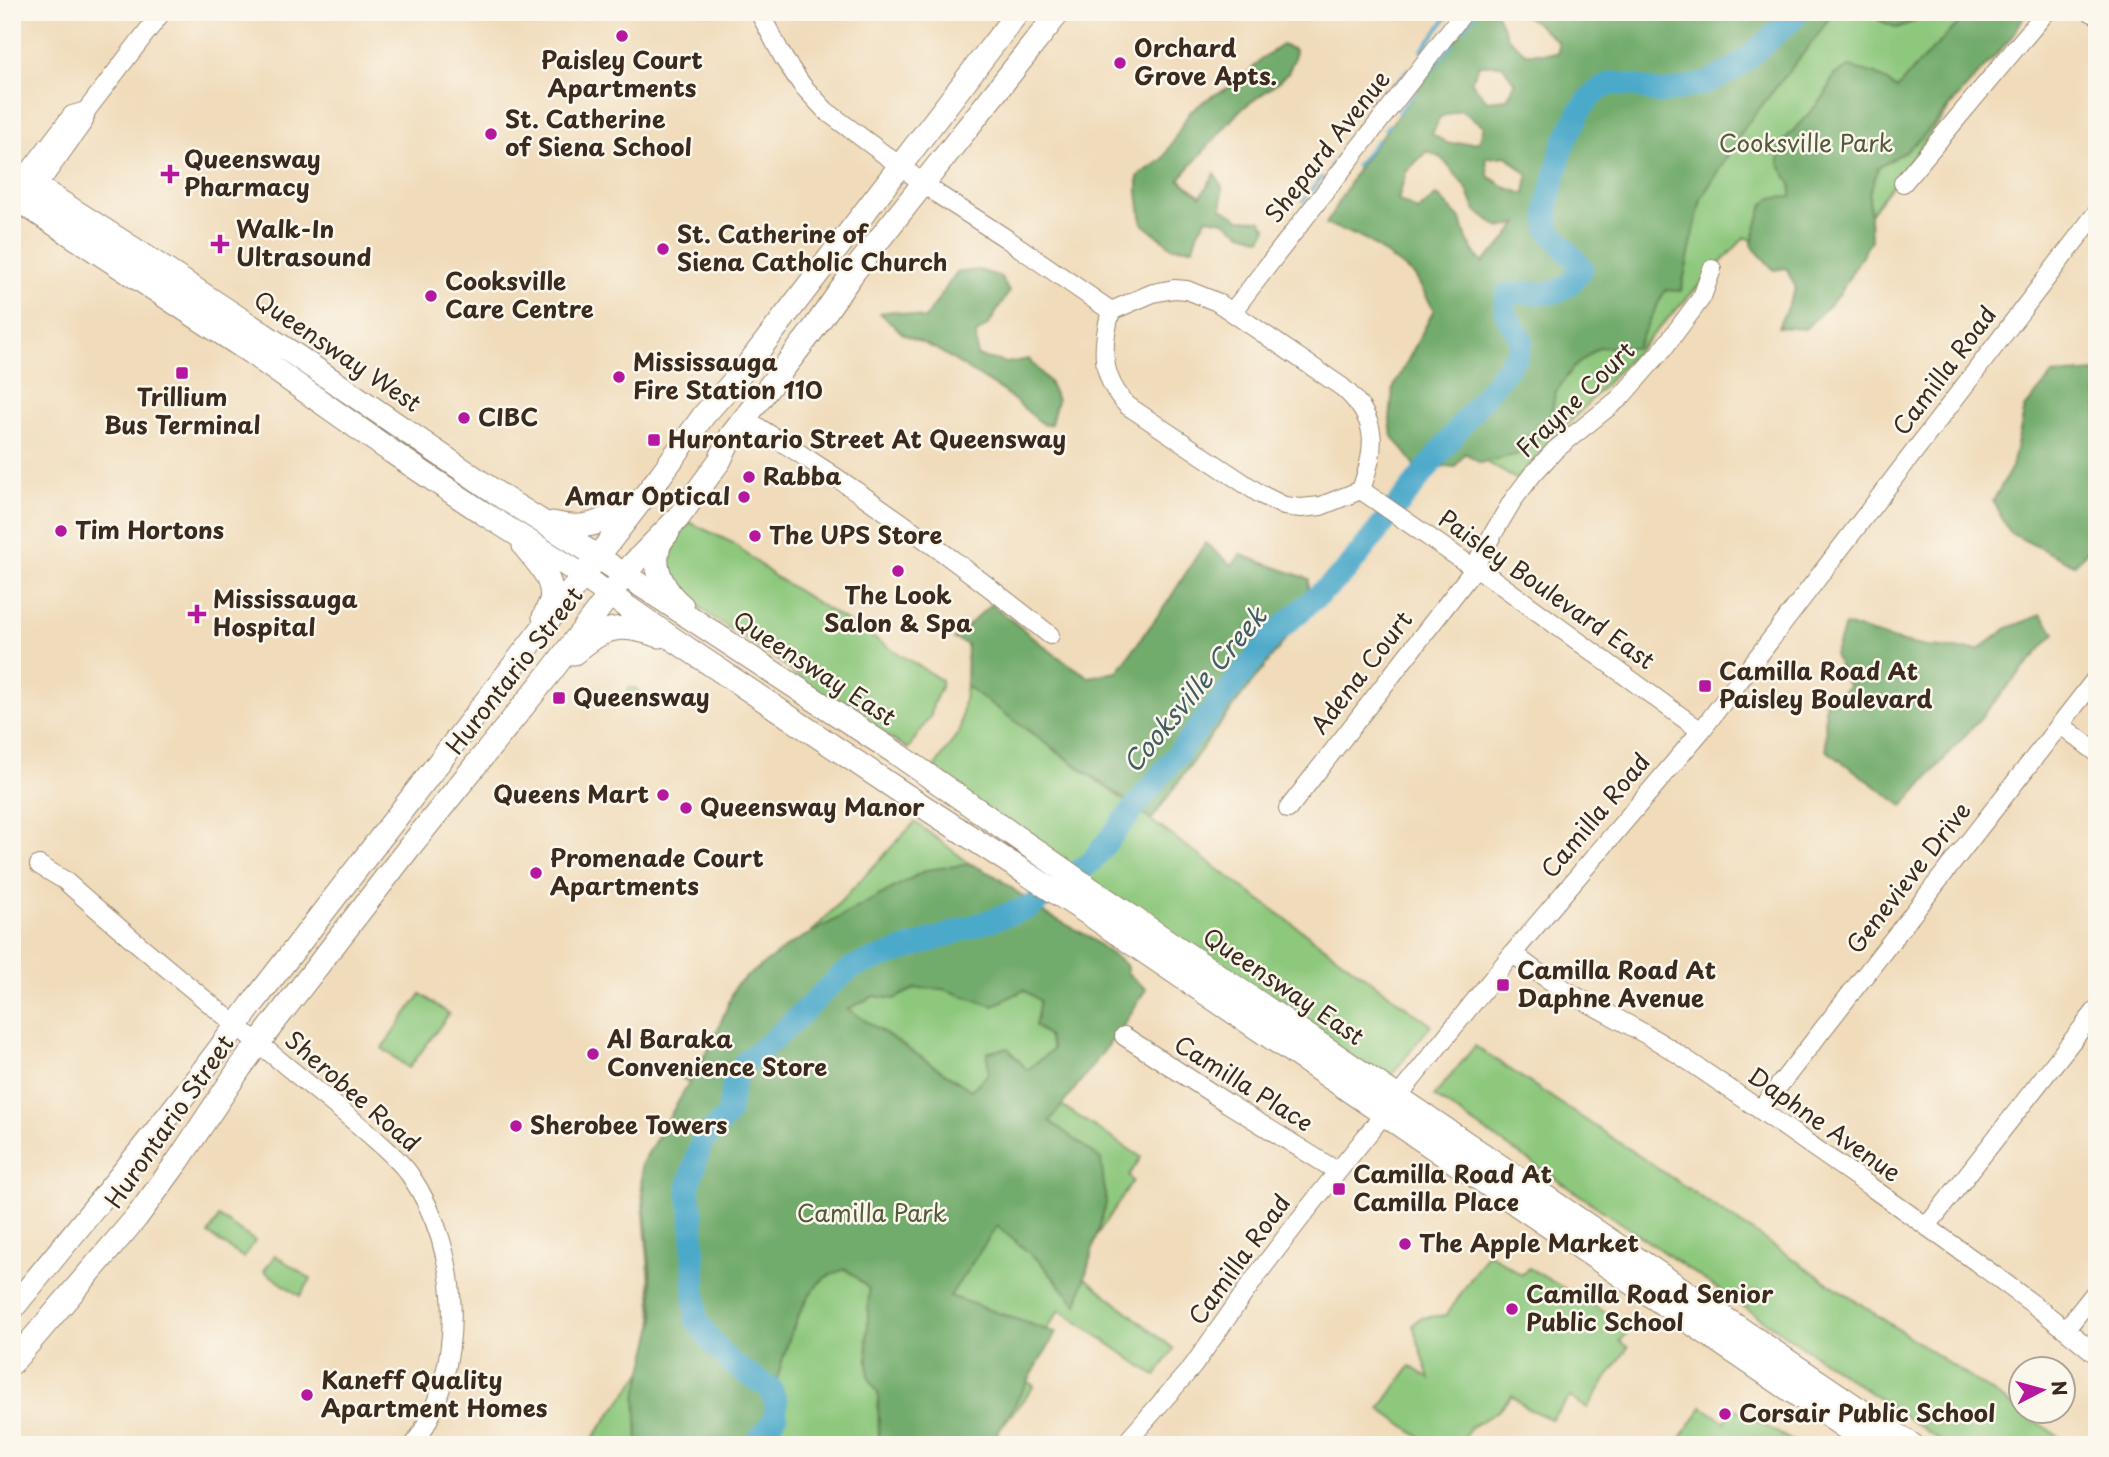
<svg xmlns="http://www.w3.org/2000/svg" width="2109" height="1457" font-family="'Playpen Sans',sans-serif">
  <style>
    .green { fill: #8dc87d; stroke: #64794e; stroke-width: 2 }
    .forest { fill: #72ac6c; stroke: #566b45; stroke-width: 2; fill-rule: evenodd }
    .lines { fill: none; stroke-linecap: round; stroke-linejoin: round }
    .stream { stroke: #4ca9ca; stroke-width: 3.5 }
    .river { stroke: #4ca9ca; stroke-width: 23 }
    .minor-casing { stroke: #96826c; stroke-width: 20 }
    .major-casing { stroke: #96826c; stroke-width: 25 }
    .minor { stroke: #fff; stroke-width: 18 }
    .major { stroke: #fff; stroke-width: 23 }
    .poi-dot { fill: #b5179e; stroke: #fbf7ec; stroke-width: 2.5 }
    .labels { text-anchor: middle; stroke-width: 5; stroke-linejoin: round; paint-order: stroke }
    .poi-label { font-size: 24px; font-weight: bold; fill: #3b2a1e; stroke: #fbf7ec; text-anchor: start }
    .park-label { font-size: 24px; fill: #54593a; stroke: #fbf7ec }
    .street-label { font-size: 24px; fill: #3b2a1e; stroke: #fbf7ec }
    .water-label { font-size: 26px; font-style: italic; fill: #425d63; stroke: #fbf7ec }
  </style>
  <rect width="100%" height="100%" fill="#fbf7ec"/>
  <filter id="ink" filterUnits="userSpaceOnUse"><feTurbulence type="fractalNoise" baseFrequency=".0143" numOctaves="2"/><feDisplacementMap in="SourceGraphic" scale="14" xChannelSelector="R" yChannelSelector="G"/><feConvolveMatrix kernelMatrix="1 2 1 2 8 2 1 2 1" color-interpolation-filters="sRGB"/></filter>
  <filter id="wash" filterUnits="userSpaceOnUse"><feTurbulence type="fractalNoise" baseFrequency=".00686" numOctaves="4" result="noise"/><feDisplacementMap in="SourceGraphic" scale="28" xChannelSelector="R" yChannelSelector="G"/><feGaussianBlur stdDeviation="1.57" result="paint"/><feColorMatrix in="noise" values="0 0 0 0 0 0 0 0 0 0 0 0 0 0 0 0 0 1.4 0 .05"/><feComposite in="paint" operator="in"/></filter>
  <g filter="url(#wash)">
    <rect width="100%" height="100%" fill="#f0dbba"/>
    <path class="green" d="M1790 12H2022L1827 271 1745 237 1516 479 1457 446Z
      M689 522 733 543 774 576 941 680V687L933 704 931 715 908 749C877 729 843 711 813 689 801 681 791 670 780 662 758 646 682 602 673 581 665 559 676 540 689 522Z
      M966 685 1431 1025 1386 1082 931 773 960 730Z
      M629 688H635L639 692 637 707 630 708C625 702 625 695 629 688Z
      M915 822 1138 991 1061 1105 1141 1157 1129 1176 1133 1181 1074 1269 1174 1349 1156 1376 1060 1310 1015 1373 1034 1386 987 1445H599L593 1438 656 1353 641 1181 703 1091 683 1079 814 930Z
      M421 994 449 1014 409 1068 382 1048Z
      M1475 1046 2071 1445H1947L1434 1096Z
      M219 1217 255 1241 244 1258 208 1234Z
      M1488 1252 1521 1275 1529 1268 1627 1325 1628 1332 1620 1341 1628 1347 1587 1408 1570 1397 1551 1419 1526 1408 1512 1395 1498 1411 1471 1427 1459 1445H1431L1380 1409 1410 1366 1430 1379 1413 1325 1420 1318 1447 1315Z
      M275 1255 311 1279 300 1296 264 1271Z
      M1702 1407 1725 1422 1734 1408 1799 1445H1676Z"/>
    <path class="forest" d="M1477 12H1498L1497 14 1507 37 1525 53H1558V42L1535 22 1518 12H1833L1817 36 1747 124 1701 199 1681 291 1665 290 1636 348 1599 347 1573 368 1555 393 1549 429 1523 453 1480 463 1465 453 1455 467 1415 465 1392 435 1390 420 1393 389 1434 310 1415 276 1365 239 1326 224 1359 166ZM1479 65H1502L1515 83 1507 99 1487 101 1471 82ZM1460 110 1484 126 1479 142 1449 144 1432 134 1440 117ZM1427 151 1442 158 1467 189 1475 210 1500 228 1518 223 1501 245 1482 263 1468 242 1461 220 1437 195 1418 211 1398 200 1406 172ZM1507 156 1528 175 1525 194 1507 188 1488 176 1486 158Z
      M1878 12H1923L1913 22 1897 28 1879 20Z
      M1966 12H2025L2026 14 2010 39 1921 138 1906 151 1878 168 1869 194 1871 240 1839 295 1805 329 1778 327 1796 288 1786 268 1774 270 1751 245 1763 205 1771 198 1791 197V184L1779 164V146L1824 97 1834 75 1849 67 1876 74 1897 89 1918 64 1958 24Z
      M1282 45 1295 50 1294 59 1288 73 1272 87 1240 110 1179 179 1201 196 1215 173 1222 187V208L1240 219 1260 220 1267 228 1261 239 1242 233 1224 221 1207 218 1198 231 1193 248 1172 247 1142 223 1138 192V176L1163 159 1189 113 1210 97 1240 82 1261 59Z
      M979 270 1001 277 1009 292 989 324 976 334 977 356 1007 363 1029 359 1049 382 1057 400 1051 424 1044 425 1003 391 936 349 903 334 880 313 894 311 925 319 956 273Z
      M2097 372V540L2074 565 2010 533 1993 501 2012 467 2025 408 2052 375Z
      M1205 543 1232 565 1241 555 1309 579 1306 613 1213 733 1152 819 966 686 967 644 954 639 991 604 1054 654 1089 677 1117 672 1167 603Z
      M2041 615 2055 633 1903 806 1826 750 1825 703 1849 687 1834 655 1845 625 1902 642 1927 647 1978 650 2008 628Z
      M971 864 997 877 1046 914 1086 935 1126 965 1128 974 1146 989 1123 1026 1050 1121 1101 1159 1106 1203 1077 1305 1040 1262 997 1226 950 1296 1056 1333 991 1445H879L878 1393 869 1378 867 1343 869 1289 846 1269C838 1272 827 1275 821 1281 788 1315 776 1388 763 1434L762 1445H638L636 1398 655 1321 641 1165 712 1044 736 985 789 945 926 870ZM916 988 943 989 993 1006 1024 990 1040 1001 1035 1026 1047 1035 1053 1049 1027 1070 1008 1048 988 1052V1074L971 1090 848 1009 874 996 894 999Z"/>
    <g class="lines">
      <path class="stream" d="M1462 31 1477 12
        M1421 51 1451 12
        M1425 78 1453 44
        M1388 93 1408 69
        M1398 113 1415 92
        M1385 129 1389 125
        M1350 141 1378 105
        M1356 166 1377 140
        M1330 167 1341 154
        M1303 201 1322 177"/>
      <path class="river" d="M753 1445 768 1429 776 1415V1402L771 1389 731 1363 710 1340 696 1319 692 1212 688 1187 702 1141 728 1115 734 1080 744 1063 779 1035 836 980 853 967 1030 907 1091 862 1274 634 1345 572 1517 355 1522 340C1512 323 1500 315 1507 295 1525 289 1546 298 1563 289 1571 285 1577 275 1582 268L1548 229V204L1563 145 1581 109 1595 92 1613 83 1635 86 1659 93 1705 84 1738 67 1800 12"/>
    </g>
  </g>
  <g filter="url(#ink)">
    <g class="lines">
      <g class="minor-casing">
        <path id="minor" d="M759 12 784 59 802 85 826 111 939 195 1007 239 1111 311
          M2091 12 2097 15
          M1903 183 2046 12
          M17 187 72 115 86 111
          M31 195 84 121 86 111 162 12
          M1174 289 1187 290 1217 302 1342 387C1380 420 1376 446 1361 490L1321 506 1301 508 1284 506 1260 494 1128 406C1100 378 1101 347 1111 311L1153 293Z
          M1232 312 1464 12
          M745 419C851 484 953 557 1050 635
          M1361 490 1462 560 1486 574 1701 731
          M2060 724 2097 753
          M1288 809 1475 568 1481 554 1513 500 1532 475 1555 450 1620 398 1663 349 1702 297 1712 269
          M39 865 64 880C134 942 206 1001 279 1060 311 1087 345 1112 377 1141 388 1151 401 1162 410 1175 463 1252 467 1367 414 1445
          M1513 953C1561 995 1622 1017 1675 1052 1737 1093 1797 1136 1858 1178 1939 1235 2021 1292 2097 1355
          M1124 1036 1227 1103 1337 1171
          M1760 1110 2097 677
          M1927 1226 2097 1009
          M2066 1329 2097 1290
          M1124 1445 1193 1366 1260 1271 1303 1215 1513 953 1701 731 2097 212"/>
      </g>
      <g class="major-casing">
        <path id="major" d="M12 171 137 251 298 357 504 498 581 546 899 755 1095 892 1912 1445
          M12 196 250 352 392 452 483 513 568 566 676 641 901 792 1089 914 1871 1445
          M553 523C587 532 603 521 632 505
          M668 532C665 536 660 542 659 546 651 568 666 593 682 606
          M524 546C536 561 555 579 551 601 549 606 546 612 544 617
          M574 653C608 625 617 623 660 636
          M12 1309C94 1208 177 1109 253 1003L660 476 704 415 743 371 1018 12
          M12 1363 136 1218 178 1161 240 1068 275 1021 408 849 550 673 633 564 678 518 720 460 731 436 810 334 855 270 1059 12"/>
      </g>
      <use href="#minor" class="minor"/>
      <use href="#major" class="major"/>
    </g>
  </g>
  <g class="poi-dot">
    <circle cx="622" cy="36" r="7"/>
    <circle cx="1120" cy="63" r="7"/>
    <circle cx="491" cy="134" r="7"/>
    <path d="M166.5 163.5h7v7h7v7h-7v7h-7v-7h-7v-7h7z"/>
    <path d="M216.5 233.5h7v7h7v7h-7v7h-7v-7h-7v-7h7z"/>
    <circle cx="663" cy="249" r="7"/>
    <circle cx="431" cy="296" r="7"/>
    <rect x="175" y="366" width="14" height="14" rx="3.5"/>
    <circle cx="619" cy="377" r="7"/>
    <circle cx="464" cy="418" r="7"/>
    <rect x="647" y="433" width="14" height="14" rx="3.5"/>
    <circle cx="749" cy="477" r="7"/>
    <circle cx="744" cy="497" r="7"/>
    <circle cx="61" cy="531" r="7"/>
    <circle cx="755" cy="536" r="7"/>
    <circle cx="898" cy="571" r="7"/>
    <path d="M193.5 603.5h7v7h7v7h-7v7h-7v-7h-7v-7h7z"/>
    <rect x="1698" y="679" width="14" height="14" rx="3.5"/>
    <rect x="552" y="691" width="14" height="14" rx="3.5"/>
    <circle cx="663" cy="795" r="7"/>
    <circle cx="686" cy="808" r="7"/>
    <circle cx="536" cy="873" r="7"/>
    <rect x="1496" y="978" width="14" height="14" rx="3.5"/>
    <circle cx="593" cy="1054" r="7"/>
    <circle cx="516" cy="1126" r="7"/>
    <rect x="1332" y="1182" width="14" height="14" rx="3.5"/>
    <circle cx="1405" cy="1244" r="7"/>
    <circle cx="1512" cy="1309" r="7"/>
    <circle cx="307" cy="1395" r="7"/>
    <circle cx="1725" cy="1414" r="7"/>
  </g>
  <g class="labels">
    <g class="poi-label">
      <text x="1134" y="57">Orchard<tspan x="1134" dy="28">Grove Apts.</tspan></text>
      <text x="622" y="69" text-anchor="middle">Paisley Court<tspan x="622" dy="28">Apartments</tspan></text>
      <text x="505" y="128">St. Catherine<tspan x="505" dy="28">of Siena School</tspan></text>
      <text x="184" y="168">Queensway<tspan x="184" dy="28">Pharmacy</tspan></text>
      <text x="236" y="238">Walk-In<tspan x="236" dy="28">Ultrasound</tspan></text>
      <text x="677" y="243">St. Catherine of<tspan x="677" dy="28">Siena Catholic Church</tspan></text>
      <text x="445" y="290">Cooksville<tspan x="445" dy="28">Care Centre</tspan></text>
      <text x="633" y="371">Mississauga<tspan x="633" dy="28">Fire Station 110</tspan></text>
      <text x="182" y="406" text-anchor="middle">Trillium<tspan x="182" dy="28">Bus Terminal</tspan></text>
      <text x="478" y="426">CIBC</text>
      <text x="668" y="448">Hurontario Street At Queensway</text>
      <text x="763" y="485">Rabba</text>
      <text x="730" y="505" text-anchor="end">Amar Optical</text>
      <text x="75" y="539">Tim Hortons</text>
      <text x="769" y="544">The UPS Store</text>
      <text x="898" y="604" text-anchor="middle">The Look<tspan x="898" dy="28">Salon &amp; Spa</tspan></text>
      <text x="213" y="608">Mississauga<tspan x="213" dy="28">Hospital</tspan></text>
      <text x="1719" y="680">Camilla Road At<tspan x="1719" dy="28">Paisley Boulevard</tspan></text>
      <text x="573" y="706">Queensway</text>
      <text x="649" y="803" text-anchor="end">Queens Mart</text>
      <text x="700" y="816">Queensway Manor</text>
      <text x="550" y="867">Promenade Court<tspan x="550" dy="28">Apartments</tspan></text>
      <text x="1517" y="979">Camilla Road At<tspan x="1517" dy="28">Daphne Avenue</tspan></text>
      <text x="607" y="1048">Al Baraka<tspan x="607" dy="28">Convenience Store</tspan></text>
      <text x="530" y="1134">Sherobee Towers</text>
      <text x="1353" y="1183">Camilla Road At<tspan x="1353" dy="28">Camilla Place</tspan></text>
      <text x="1419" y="1252">The Apple Market</text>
      <text x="1526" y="1303">Camilla Road Senior<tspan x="1526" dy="28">Public School</tspan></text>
      <text x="321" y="1389">Kaneff Quality<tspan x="321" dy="28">Apartment Homes</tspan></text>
      <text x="1739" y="1422">Corsair Public School</text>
    </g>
    <g class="park-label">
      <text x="1806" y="152">Cooksville Park</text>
      <text x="872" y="1222">Camilla Park</text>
    </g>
    <g class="street-label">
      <text transform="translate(1328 147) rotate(-52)" y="8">Shepard Avenue</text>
      <text transform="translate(337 352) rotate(34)" y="8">Queensway West</text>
      <text transform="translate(1945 371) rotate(-53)" y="8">Camilla Road</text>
      <text transform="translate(1576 400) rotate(-44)" y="8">Frayne Court</text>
      <text transform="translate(1546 590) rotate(35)" y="8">Paisley Boulevard East</text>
      <text transform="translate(814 669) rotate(33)" y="8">Queensway East</text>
      <text transform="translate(515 671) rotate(-52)" y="8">Hurontario Street</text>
      <text transform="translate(1362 673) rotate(-52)" y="8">Adena Court</text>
      <text transform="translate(1596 816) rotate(-50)" y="8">Camilla Road</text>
      <text transform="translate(1909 878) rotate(-52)" y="8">Genevieve Drive</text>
      <text transform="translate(1283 987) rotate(34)" y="8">Queensway East</text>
      <text transform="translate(1243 1084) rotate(32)" y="8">Camilla Place</text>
      <text transform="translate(352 1092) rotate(41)" y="8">Sherobee Road</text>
      <text transform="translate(170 1122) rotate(-55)" y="8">Hurontario Street</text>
      <text transform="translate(1824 1125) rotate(35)" y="8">Daphne Avenue</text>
      <text transform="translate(1240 1260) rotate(-54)" y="8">Camilla Road</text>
    </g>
    <g class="water-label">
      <text transform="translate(1195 690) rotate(-50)" y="9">Cooksville Creek</text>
    </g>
  </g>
  <rect width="2109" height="1457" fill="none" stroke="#fbf7ec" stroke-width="42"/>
  <g transform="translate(2042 1390) rotate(84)"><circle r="33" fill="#fbf7ec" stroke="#aea59a" stroke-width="2"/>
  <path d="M0-5L12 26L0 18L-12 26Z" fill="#b5179e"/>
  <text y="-10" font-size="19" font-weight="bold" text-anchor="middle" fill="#3b2a1e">N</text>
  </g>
</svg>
